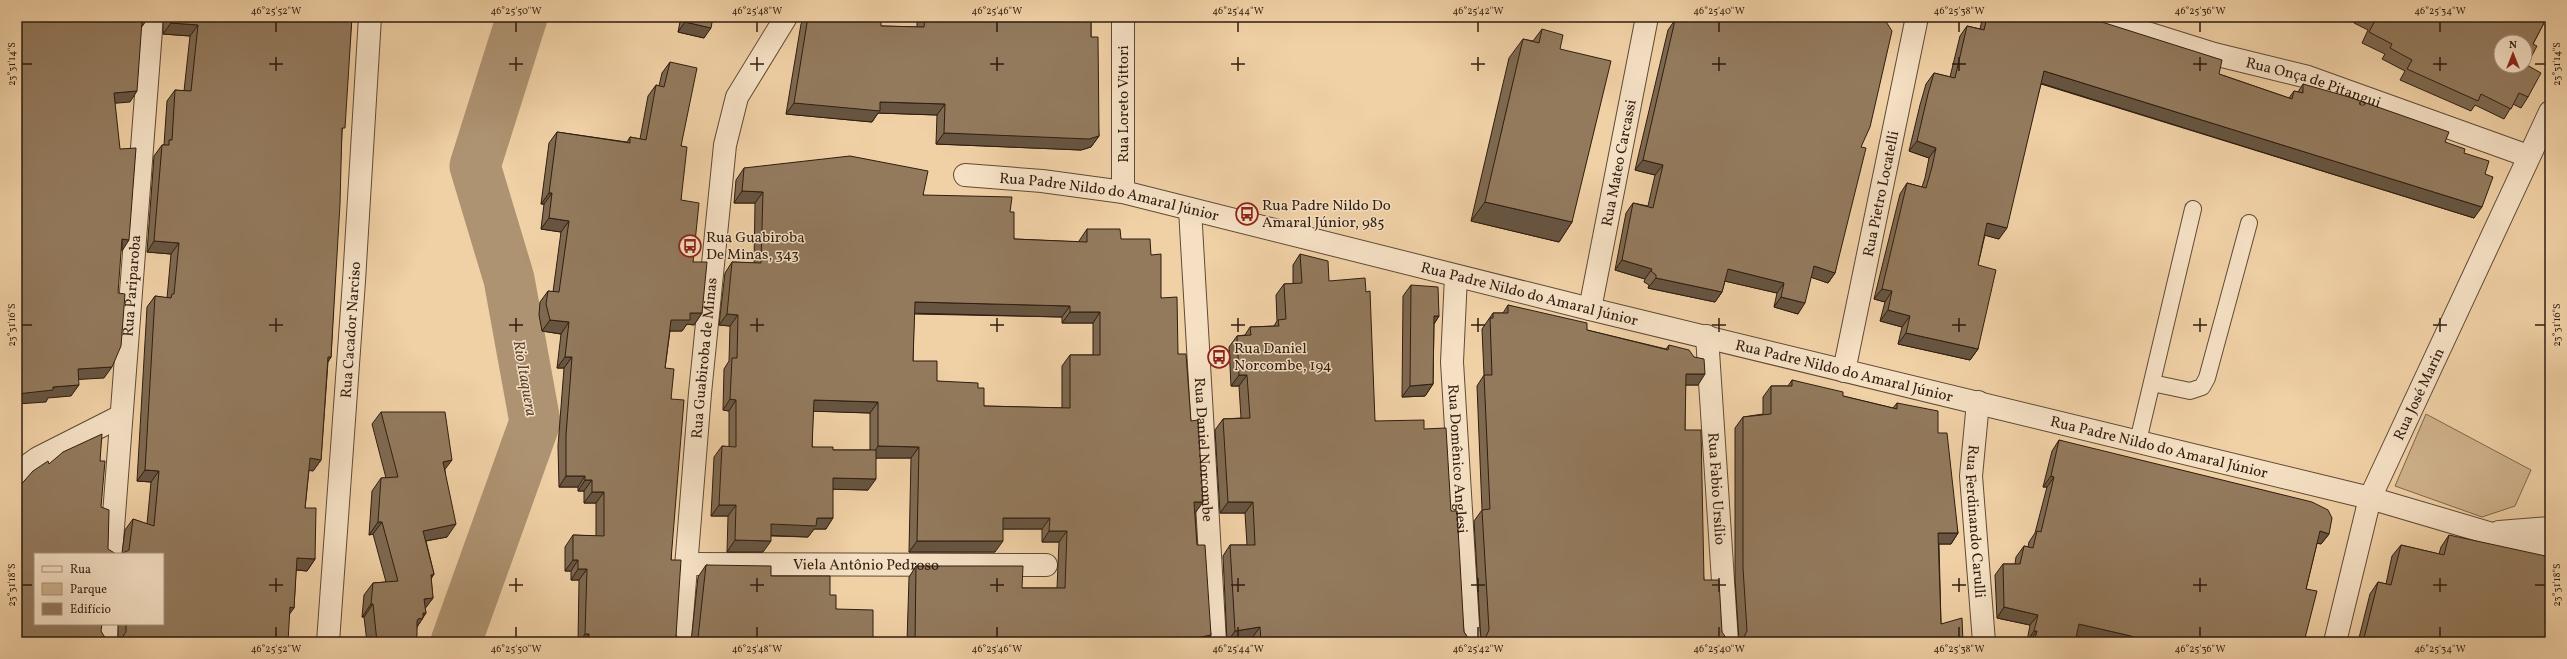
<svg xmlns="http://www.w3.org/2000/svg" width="2567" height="659" font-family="Vollkorn,serif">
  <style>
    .green { fill: #cfb28c; stroke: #7f684e }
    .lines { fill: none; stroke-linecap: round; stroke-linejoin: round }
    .river { stroke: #ae9372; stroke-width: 51 }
    .service-casing { stroke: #5f4a35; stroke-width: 18 }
    .minor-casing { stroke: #5f4a35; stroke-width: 24 }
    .tertiary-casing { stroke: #5f4a35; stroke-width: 24 }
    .service { stroke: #f5e0c4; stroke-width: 16 }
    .minor { stroke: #f5e0c4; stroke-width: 22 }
    .tertiary { stroke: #f5e0c4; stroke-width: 22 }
    .wall { fill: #7e6950; stroke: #2f1d10; fill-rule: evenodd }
    .shaded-wall { fill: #675541; stroke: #2f1d10 }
    .building { fill: #937a5d; stroke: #2f1d10; fill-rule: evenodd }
    .ticks { fill: none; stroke: #2f1d10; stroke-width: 1.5 }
    .labels { text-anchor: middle; stroke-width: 3; stroke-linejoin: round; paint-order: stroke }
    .street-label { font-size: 15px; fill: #2f1d10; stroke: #f5e0c4 }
    .poi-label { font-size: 15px; fill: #2f1d10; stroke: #f5e0c4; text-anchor: start }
    .water-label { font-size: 16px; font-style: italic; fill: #5b4632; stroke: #f5e0c4 }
    .neatline { fill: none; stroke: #2f1d10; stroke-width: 1.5 }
    .ticks-label { font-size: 10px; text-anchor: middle; fill: #2f1d10 }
  </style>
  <rect width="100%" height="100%" fill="#f0d0a5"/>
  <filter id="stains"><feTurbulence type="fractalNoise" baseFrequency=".005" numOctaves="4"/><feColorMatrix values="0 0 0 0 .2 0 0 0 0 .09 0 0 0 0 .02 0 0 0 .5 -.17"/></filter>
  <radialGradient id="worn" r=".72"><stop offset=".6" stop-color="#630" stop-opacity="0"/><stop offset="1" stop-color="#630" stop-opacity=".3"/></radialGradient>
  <path class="green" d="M2426 414 2531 470 2515 506 2482 517 2395 486Z"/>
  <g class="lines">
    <path class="river" d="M456 642 535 422 509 279 475 166 522 17"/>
    <g class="service-casing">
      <path id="service" d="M2548 17 2550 18
        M2152 383 2190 391 2202 387 2207 378 2249 223
        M2138 441 2193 209"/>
    </g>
    <g class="minor-casing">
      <g id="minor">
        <path d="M1123 17V192"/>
        <path id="s1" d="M2096 17 2214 54 2308 77 2528 156"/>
        <path id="s2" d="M965 175 1042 181 1123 192 1590 309 2370 498 2550 551"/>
        <path id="s3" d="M1190 209 1215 642"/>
        <path id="s4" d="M1456 276 1452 362 1469 642"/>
        <path id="s5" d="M1590 309 1647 17"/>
        <path id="s6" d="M1707 336 1727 642"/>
        <path id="s7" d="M1844 371 1917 17"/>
        <path id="s8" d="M1978 402 1971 476 1984 642"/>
        <path d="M17 473 38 458 121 416"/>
        <path d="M2499 532 2550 528"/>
        <path id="s9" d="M111 554 152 17"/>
        <path id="s10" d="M686 564 1046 565"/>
        <path d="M106 642 107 624"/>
        <path id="s11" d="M328 642 354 281 370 17"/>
        <path id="s12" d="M2335 642 2370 498 2550 112"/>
      </g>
    </g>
    <g class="tertiary-casing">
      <g id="tertiary">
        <path id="s13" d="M680 642 700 393 725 145 737 97 786 17"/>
      </g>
    </g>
    <use href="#service" class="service"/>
    <use href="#minor" class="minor"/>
    <use href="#tertiary" class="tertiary"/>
  </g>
  <path class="wall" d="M163 17H352L342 132 331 357 328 362 321 460 313 471 309 470 305 508 315 559 307 571 296 570 294 608 118 642V624H163L122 553 125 530 133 519 147 524 151 482 137 481 147 307 155 296 167 298 171 254 147 252 154 156 162 145H164L167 101 175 90 184 91 190 36 163 34Z
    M681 17H713L704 38 678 32Z
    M805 17H839V20L881 26 917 27V17H1091V37L1099 136 1091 147 1081 150 936 144 937 115 878 113 872 122 786 114 801 24Z
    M1677 17 1861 147 1835 273 1828 283 1811 277 1798 314 1774 307 1777 293 1725 281 1722 292 1715 302 1648 288 1649 285 1644 282 1645 279 1615 270 1626 213 1633 203 1648 206 1655 175 1635 170 1668 30Z
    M1984 17H2019L2025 18 2026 17H2086L2219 74 2289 98 2294 91 2298 92 2303 84 2445 142 2464 153 2485 174 2474 218 2041 84 1999 239 1985 235 1978 265V349L1970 360 1898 344 1902 327 1880 321 1885 302 1874 299 1900 194 1907 183 1922 187 1925 178 1929 158 1909 151 1920 105 1926 84 1934 73 1950 77 1960 36 1967 26 1980 29 1982 20Z
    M2357 17H2547L2533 44 2527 65 2528 97 2521 108 2513 104 2504 119 2475 105 2471 111 2400 80 2405 71 2382 59 2385 54 2362 43 2368 30 2354 23Z
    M1542 29 1560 49 1572 222 1559 242 1471 221 1509 58 1523 39 1533 41Z
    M670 62 681 146V200L693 262 702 313 694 325 687 324 682 331H670L665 368 671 399V560L676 636 685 642H578L579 580H571V571H565V547L573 535 596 536V503H584V491H578V487H559L558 446 564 368H557L561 334 542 331 539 315 540 302 548 291 553 292 561 232 541 229 544 204H541L549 143 557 132 627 142 630 137 640 139 648 96 656 85 659 86 662 73Z
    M744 168 923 195 1010 212 1014 239 1079 242V241L1087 229 1121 239 1151 255 1161 298 1178 354 1191 421 1203 502 1195 513 1197 545 1211 635 1207 642H907L909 577 916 566 1022 588H1057L1059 542H1042V529H1003L995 552H909L911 458H876L868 490 833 489 826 529H814L808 537 771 536 763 552H727L728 516H711L714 457 722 446 729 447V411L723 410 724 369 729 361 730 326 719 325 725 273 732 262 754 263 755 203H734L736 180ZM914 314 1062 317V323H1093V355H1070L1062 366V408L984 406 978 388 937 381 913 361ZM813 411 870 413V450H833L812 447Z
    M1300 254 1329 281 1375 421 1424 429 1451 511 1464 632 1471 642H1252V638L1227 642 1223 556 1230 545H1247L1245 513H1220L1215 430 1223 419 1241 418 1239 386H1231L1229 347 1237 336 1245 335 1250 327 1274 326 1277 321 1276 295 1284 284H1293V265Z
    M1411 285 1439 316 1434 324 1433 384 1425 396 1402 397 1403 296Z
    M1508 305 1587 330 1666 349 1669 345 1698 385H1685V430L1704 580 1722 632 1481 641 1474 521 1482 510 1477 386 1484 375 1482 329 1493 313H1503Z
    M1792 380 1843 396 1893 408 1897 403 1938 433 1958 533 1951 544H1939L1941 624 1739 641 1735 579V428L1743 417 1763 414V397L1771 386H1788Z
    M381 412 445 470 447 537 426 541 434 574 431 579 433 598 425 608 426 613 417 627 415 642H367L364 617H362L364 595 373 583 386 582 373 534 369 535 372 491 381 478H386L372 424Z
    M2059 440 2329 534 2321 544 2317 543 2306 589 2304 642H2102L2077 636 2075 642H2029L2027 641 2030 625 1997 618 1995 575 2003 564H2015L2016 557 2024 546 2028 547 2029 542 2035 533 2047 487H2043L2052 451Z
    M2449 535 2550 642H2358L2370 594 2378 582 2386 584 2392 556 2401 545 2439 554 2441 547Z
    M706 565 771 576 830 595 836 609 873 642H691L698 577Z"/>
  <path class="shaded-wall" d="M142 21H146L138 32Z
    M685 22 711 28 704 38 678 32Z
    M171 23 198 25 190 36 163 34Z
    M2044 71 2482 207 2474 218 2037 82Z
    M137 91 130 102 106 104 114 93Z
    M880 102 945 104 937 115 878 113 872 122 786 114 794 103Z
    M944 133 1099 136 1091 147 1081 150 936 144Z
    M1917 141 1936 148 1929 158 1909 151Z
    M1643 160 1663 165 1655 175 1635 170Z
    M742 191 763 192 755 203H734Z
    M549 193H552L544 204H541Z
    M1485 202 1572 222 1559 242 1471 221Z
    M549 218 569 221 561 232 541 229Z
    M1987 223 2007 228 1999 239 1980 234Z
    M122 239 129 240 122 251Z
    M154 241 179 243 171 254 147 252Z
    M1622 260 1652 269 1645 279 1615 270Z
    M1814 266 1835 273 1828 283 1807 276Z
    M1728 269 1784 283 1777 293 1720 280Z
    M1656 278 1722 292 1715 302 1648 288Z
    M1882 289 1892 291 1885 302 1874 299Z
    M1781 297 1805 303 1798 314 1774 307Z
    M915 302 1070 306 1062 317 907 313Z
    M1888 310 1910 316 1902 327 1880 321Z
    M1070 312H1100L1093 323H1062Z
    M690 313H702L694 325 687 324 682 331H663L671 320Z
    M727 314 738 315 730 326 719 325Z
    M1434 316H1439L1432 327Z
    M550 320 569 322 561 334 542 331Z
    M1906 333 1978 349 1970 360 1898 344Z
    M328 357H331L324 368Z
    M565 357H572L564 368H557Z
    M112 367 104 378 70 380 78 369Z
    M1686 374H1705L1698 385H1678Z
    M1239 375H1247L1239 386H1231Z
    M1433 384 1425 396 1402 397 1410 386Z
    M79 385 71 396 48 398 46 402 17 404V394L53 387Z
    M730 399 736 400 729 411 723 410Z
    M814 400 878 402 870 413 806 411Z
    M878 446 919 447 911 458H870Z
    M310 458 321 460 313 471 302 469Z
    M452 460 443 472V462Z
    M145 470 159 471 151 482 137 481Z
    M566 476H585L578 487H559Z
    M2051 476 2054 477 2047 487H2043Z
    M833 478 876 479 868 490 826 489Z
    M585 480H592L584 491H578Z
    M592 492H604L596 503H584Z
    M1194 502H1203L1195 513H1186Z
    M1228 502H1253L1245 513H1220Z
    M719 505H736L728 516H711Z
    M817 518H833L826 529H814L808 537 763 535 771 524Z
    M1003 518H1050L1042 529H995Z
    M378 522H382L373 534 369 535Z
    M456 524 447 537 414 543 423 531Z
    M1049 531H1067L1059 542H1042Z
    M2320 531 2329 534 2321 544 2313 542Z
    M1938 533H1958L1951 544H1930Z
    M735 540 771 541 763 552H727Z
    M917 541H1003L995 552H909Z
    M297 558 315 559 307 571 289 569Z
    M573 560H578L571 571H565Z
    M578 569H587L579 580H571Z
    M434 574 426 586 431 575Z
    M433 598 424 610V599Z
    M371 604H373L364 617H362Z
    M290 607 294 608 286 619Z
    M2004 607 2038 615 2030 625 1997 618Z
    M423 613H426L422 618H423L414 631H409Z
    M2079 624 2131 636 2145 642H2102L2072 635Z
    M1260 627 1252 638 1227 642 1235 631Z
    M2034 631H2037L2029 642 2027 641Z
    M585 634H589L583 642H580Z
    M1211 635 1207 642H1198L1201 637Z"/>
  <path class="building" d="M17 17H146V21H142L137 91 114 93 120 149 136 148 129 240 122 239 118 293 125 294 121 346 112 367 78 369 79 385 53 387V390L17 394Z
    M171 17H352L345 128H342L340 204 331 357H328L321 460 310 458 305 508H316L315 559 297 558 294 608 290 607 288 642H119L126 632V624H163V554H121L129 550 133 519 154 526 159 471 145 470 155 296 171 298 172 294H174L179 243 154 241 162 145H169V140H172L175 90 191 91 198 25 171 23Z
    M686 17H713L711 28 685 22Z
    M808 17H839V20L881 21V26L924 27 925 17H1091V37H1098L1099 136 1089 139 944 133 945 104 880 102V111L794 103Z
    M1677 17H1883L1892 31 1870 127 1861 147 1866 148 1835 273 1814 266 1805 303 1781 297 1784 283 1728 269 1722 292 1656 278V275L1651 271 1652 269 1622 260 1633 203 1653 208 1663 165 1643 160 1675 20Z
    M1987 17H2019L2030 20 2031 17H2086L2222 60 2219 74 2292 99 2294 91 2303 93V84L2349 97 2449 132 2445 142 2465 149 2464 153 2489 161 2485 174 2493 177 2482 207 2044 71 2007 228 1987 223 1978 265 1996 270 1978 349 1906 333 1910 316 1888 310 1892 291 1882 289 1907 183 1926 188 1932 167 1936 148 1917 141 1928 94 1934 73 1955 78 1967 26 1984 30Z
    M2371 17H2547L2533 44 2537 46 2527 65 2541 73 2528 97 2519 93 2511 109 2481 94 2478 101 2407 69 2412 60 2390 48 2392 44 2369 32 2376 19ZM2501 42H2525V66H2501Z
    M1542 29 1563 35 1560 49 1611 61 1572 222 1485 202 1523 39 1539 43Z
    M670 62 697 68 681 146 687 147 681 200 699 203 693 262H707L702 313H690V320H671L665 368 674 369 671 399 684 400 671 560H681L676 636 685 642H589V634H585L587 569H578V560H573V535L604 536V492H592V480H585V476H566V435L572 357H565L569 322 550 320 546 304 548 291 559 292 569 221 549 218 552 193H549L557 132 630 143V137L646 140 656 85 664 87Z
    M850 156 928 171 923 195 1012 197 1010 212H1014V239L1087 242V229H1120L1121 239H1150L1151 255 1161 254V298L1177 297 1178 354H1186L1191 421 1198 420 1203 502H1194L1197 545H1205L1211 635 1201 637V642H915L916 566H1023L1022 588H1065L1067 531H1049L1050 518H1003V541H917L919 447 878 446V402L814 400 812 447H833V450H876V479L833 478V518H817L816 526 771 524V541L735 540 736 505H719L722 446 736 447V400L730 399 732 358H737L738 315 727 314 732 262 761 263 763 192 742 191 744 168ZM915 302 1070 306V312H1100V355H1070V408L984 406V388H978V383L937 381V361H913Z
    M1300 254 1328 261 1329 281 1365 278 1366 292 1370 291 1375 421 1424 420V429L1446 428 1451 511H1457L1464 632 1471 642H1261L1260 627 1235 631 1230 545H1255L1253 502H1228L1223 419 1250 418 1247 375H1239L1237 336 1251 335 1250 327 1279 326 1278 320 1286 319 1284 284 1302 283Z
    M1411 285 1438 287 1439 316H1434L1433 384 1410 386Z
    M1508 305 1587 323V330L1668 350 1669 345 1689 350 1694 357 1704 359 1705 374H1686L1685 430H1701L1704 580H1719L1722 632 1729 642H1475L1484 641 1489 630 1482 510 1490 509 1484 375H1492L1490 318H1493V313H1508Z
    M1792 380 1843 392V396L1897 409V403L1938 411V433H1947L1958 533H1938L1941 624 1962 618 1963 642H1733L1742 641 1747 631 1743 568V417L1771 414V386H1792Z
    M381 412H445L452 460 443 462 456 524 423 531 434 574 431 575 433 598 424 599 426 613H423V618L418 619 417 621V635L415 642H377L373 604H371L373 583 398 581 382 522H378L381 478 398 477Z
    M102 434 100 461H105L101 507 109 510 108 549 116 554H35V624H102L101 631 107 641 117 642H17V489L33 471 48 461 49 464 63 452Z
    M2059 440 2312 502 2328 510 2332 518 2329 534 2320 531 2306 589 2317 591 2304 642H2145L2131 636 2079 624 2075 642H2034L2037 631H2034L2038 615 2004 607 2003 564H2020L2024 546 2033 548 2037 531 2041 532 2054 477 2051 476Z
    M2449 535 2550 557V642H2363L2378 582 2391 585 2401 545 2444 555Z
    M706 565 771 566V576H830V595H836V609L873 610V642H693L698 638Z"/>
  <path class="ticks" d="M276 22V32M516 22V32M757 22V32M997 22V32M1238 22V32M1478 22V32M1719 22V32M1959 22V32M2200 22V32M2440 22V32M276 57V71M516 57V71M757 57V71M997 57V71M1238 57V71M1478 57V71M1719 57V71M1959 57V71M2200 57V71M2440 57V71M22 64H32M269 64H283M509 64H523M750 64H764M990 64H1004M1231 64H1245M1471 64H1485M1712 64H1726M1952 64H1966M2193 64H2207M2433 64H2447M2535 64H2545M276 318V332M516 318V332M757 318V332M997 318V332M1238 318V332M1478 318V332M1719 318V332M1959 318V332M2200 318V332M2440 318V332M22 325H32M269 325H283M509 325H523M750 325H764M990 325H1004M1231 325H1245M1471 325H1485M1712 325H1726M1952 325H1966M2193 325H2207M2433 325H2447M2535 325H2545M276 578V592M516 578V592M757 578V592M997 578V592M1238 578V592M1478 578V592M1719 578V592M1959 578V592M2200 578V592M2440 578V592M22 585H32M269 585H283M509 585H523M750 585H764M990 585H1004M1231 585H1245M1471 585H1485M1712 585H1726M1952 585H1966M2193 585H2207M2433 585H2447M2535 585H2545M276 627V637M516 627V637M757 627V637M997 627V637M1238 627V637M1478 627V637M1719 627V637M1959 627V637M2200 627V637M2440 627V637"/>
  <defs>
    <g id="bus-ring" transform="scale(1.15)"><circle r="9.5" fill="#f5e0c4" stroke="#8f2418" stroke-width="1.5"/><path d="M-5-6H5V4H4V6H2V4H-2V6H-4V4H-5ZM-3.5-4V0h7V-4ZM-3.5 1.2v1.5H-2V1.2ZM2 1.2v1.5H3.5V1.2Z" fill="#8f2418"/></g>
  </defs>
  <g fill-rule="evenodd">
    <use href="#bus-ring" x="1247" y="214"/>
    <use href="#bus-ring" x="690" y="246"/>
    <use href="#bus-ring" x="1219" y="357"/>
  </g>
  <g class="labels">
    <g class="street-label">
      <text dy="5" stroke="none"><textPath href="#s1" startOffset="227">Rua Onça de Pitangui</textPath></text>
      <text transform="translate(1123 104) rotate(-90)" y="5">Rua Loreto Vittori</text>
      <text dy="5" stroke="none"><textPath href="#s5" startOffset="149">Rua Mateo Carcassi</textPath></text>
      <text dy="5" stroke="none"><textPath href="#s7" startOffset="181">Rua Pietro Locatelli</textPath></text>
      <text dy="5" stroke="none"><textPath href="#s2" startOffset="146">Rua Padre Nildo do Amaral Júnior</textPath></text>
      <text dy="5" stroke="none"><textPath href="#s9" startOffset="269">Rua Pariparoba</textPath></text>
      <text dy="5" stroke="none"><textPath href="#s2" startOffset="578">Rua Padre Nildo do Amaral Júnior</textPath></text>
      <text dy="5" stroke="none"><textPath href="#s11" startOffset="313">Rua Cacador Narciso</textPath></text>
      <text dy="5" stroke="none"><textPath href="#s13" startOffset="285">Rua Guabiroba de Minas</textPath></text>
      <text dy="5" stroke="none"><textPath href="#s2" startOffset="902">Rua Padre Nildo do Amaral Júnior</textPath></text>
      <text dy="5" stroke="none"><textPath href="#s12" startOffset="263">Rua José Marin</textPath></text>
      <text dy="5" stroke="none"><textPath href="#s2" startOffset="1226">Rua Padre Nildo do Amaral Júnior</textPath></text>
      <text dy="5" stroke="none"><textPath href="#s3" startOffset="241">Rua Daniel Norcombe</textPath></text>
      <text dy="5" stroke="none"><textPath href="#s4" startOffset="183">Rua Domênico Anglesi</textPath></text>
      <text dy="5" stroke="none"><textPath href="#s6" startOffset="153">Rua Fabio Ursílio</textPath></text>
      <text dy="5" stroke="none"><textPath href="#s8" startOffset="120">Rua Ferdinando Carulli</textPath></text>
      <text dy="5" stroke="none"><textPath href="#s10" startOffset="180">Viela Antônio Pedroso</textPath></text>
    </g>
    <g class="poi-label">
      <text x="1262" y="210">Rua Padre Nildo Do<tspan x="1262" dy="17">Amaral Júnior, 985</tspan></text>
      <text x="706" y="242">Rua Guabiroba<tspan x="706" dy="17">De Minas, 343</tspan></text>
      <text x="1234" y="353">Rua Daniel<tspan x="1234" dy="17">Norcombe, 194</tspan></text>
    </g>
    <g class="water-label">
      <text transform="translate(526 378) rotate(80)" y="6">Rio Itaquera</text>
    </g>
  </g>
  <rect width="2567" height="659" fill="none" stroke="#f0d0a5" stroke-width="44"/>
  <rect x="34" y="553" width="130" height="72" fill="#f5e0c4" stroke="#a6927c"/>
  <rect x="42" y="566" width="20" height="6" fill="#f5e0c4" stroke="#a6927c"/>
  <text x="70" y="573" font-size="12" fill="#2f1d10">Rua</text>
  <rect x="42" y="583" width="20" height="12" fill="#cfb28c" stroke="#a6927c"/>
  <text x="70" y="593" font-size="12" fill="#2f1d10">Parque</text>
  <rect x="42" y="603" width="20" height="12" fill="#937a5d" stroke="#a6927c"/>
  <text x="70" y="613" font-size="12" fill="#2f1d10">Edifício</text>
  <g transform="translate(2513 54)"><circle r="19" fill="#f5e0c4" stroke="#a6927c"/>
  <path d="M0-3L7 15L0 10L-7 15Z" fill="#8f2418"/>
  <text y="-6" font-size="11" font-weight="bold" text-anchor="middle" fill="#2f1d10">N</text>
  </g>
  <rect x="22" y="22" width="2523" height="615" class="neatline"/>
  <g class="ticks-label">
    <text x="276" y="14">46°25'52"W</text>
    <text x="516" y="14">46°25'50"W</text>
    <text x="757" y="14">46°25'48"W</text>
    <text x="997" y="14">46°25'46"W</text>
    <text x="1238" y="14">46°25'44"W</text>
    <text x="1478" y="14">46°25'42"W</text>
    <text x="1719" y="14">46°25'40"W</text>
    <text x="1959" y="14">46°25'38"W</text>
    <text x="2200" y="14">46°25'36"W</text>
    <text x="2440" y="14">46°25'34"W</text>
    <text transform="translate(11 64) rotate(-90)" y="4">23°31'14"S</text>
    <text transform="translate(2556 64) rotate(-90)" y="4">23°31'14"S</text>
    <text transform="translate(11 325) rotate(-90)" y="4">23°31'16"S</text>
    <text transform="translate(2556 325) rotate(-90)" y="4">23°31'16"S</text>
    <text transform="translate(11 585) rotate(-90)" y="4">23°31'18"S</text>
    <text transform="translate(2556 585) rotate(-90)" y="4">23°31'18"S</text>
    <text x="276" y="652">46°25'52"W</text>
    <text x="516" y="652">46°25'50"W</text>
    <text x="757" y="652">46°25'48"W</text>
    <text x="997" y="652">46°25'46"W</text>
    <text x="1238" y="652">46°25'44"W</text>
    <text x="1478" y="652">46°25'42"W</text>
    <text x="1719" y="652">46°25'40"W</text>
    <text x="1959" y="652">46°25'38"W</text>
    <text x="2200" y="652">46°25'36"W</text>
    <text x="2440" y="652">46°25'34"W</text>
  </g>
  <rect width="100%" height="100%" filter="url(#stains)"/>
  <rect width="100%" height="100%" fill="url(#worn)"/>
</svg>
